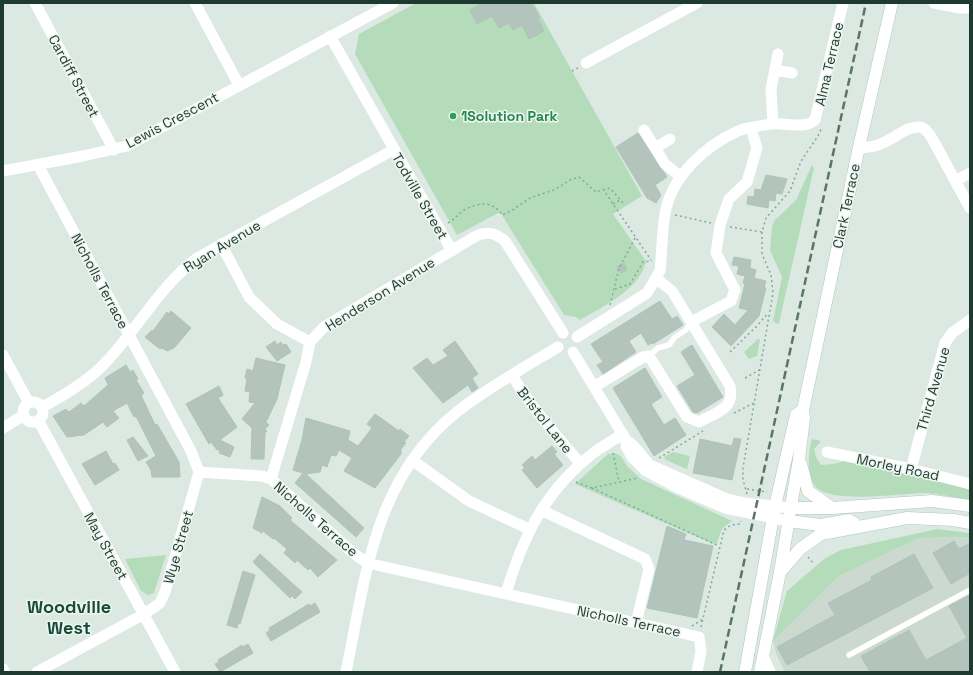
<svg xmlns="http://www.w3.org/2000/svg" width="973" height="675" font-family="'Space Grotesk',sans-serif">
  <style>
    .built { fill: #cbd9d1 }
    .green { fill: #b4dcbb }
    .building { fill: #b2c4bb; stroke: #afc3b9 }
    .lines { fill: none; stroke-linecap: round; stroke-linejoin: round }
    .secondary-casing { stroke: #afc9bd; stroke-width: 13 }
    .path { stroke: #7bae99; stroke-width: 1.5; stroke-dasharray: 2 3; stroke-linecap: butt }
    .service { stroke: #fff; stroke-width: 5.5 }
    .minor { stroke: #fff; stroke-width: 11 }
    .secondary { stroke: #fff; stroke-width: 12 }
    .rail { stroke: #58756a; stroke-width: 2.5; stroke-dasharray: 8 4; stroke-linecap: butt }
    .leisure-dot { fill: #2e9e5b; stroke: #edf6f0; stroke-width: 1.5 }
    .labels { text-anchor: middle; stroke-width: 3; stroke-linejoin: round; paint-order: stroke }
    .street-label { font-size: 14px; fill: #1e392f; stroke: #edf6f0 }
    .leisure-label { font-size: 14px; font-weight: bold; fill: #27864d; stroke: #edf6f0; text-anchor: start }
    .district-label { font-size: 18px; font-weight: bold; fill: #1a4b3a; stroke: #edf6f0 }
  </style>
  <rect width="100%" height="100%" fill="#dce9e2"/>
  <path class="built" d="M970 537V672H785L777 656 773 641 839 576 919 538Z"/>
  <path class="green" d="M416 3H534L642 196 613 214 646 261C640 290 603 306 580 320L576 317 564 315 500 212 457 235 355 54 359 34Z
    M812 165 814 168 779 323 777 324 773 321 782 277 770 250 772 227 774 221 796 200Z
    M758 339H760L757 356 749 359 744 352Z
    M812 439 821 441 814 449 816 457 821 465 834 464 844 461 970 488V500C956 498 942 494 928 493 903 493 835 504 817 488 806 478 808 452 812 439Z
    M673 452 690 456 687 469 666 460 664 457Z
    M615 453 621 456 627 466 641 479 732 521 722 529 716 545 575 484 608 454Z
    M937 529 970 533V537L919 538 839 576 773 641 787 591 824 559 841 550Z
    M166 555 154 593 148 595 141 591 125 559Z"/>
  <path class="building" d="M482 3H531L540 18 538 19 544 31 529 39 522 25 513 30 509 23 499 28 492 16 477 24 470 10Z
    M638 133 667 177 655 185 661 195 656 203 647 198 616 147Z
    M766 175 787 179 782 194 776 193 775 201 769 200 768 208 747 204 748 196 754 197 755 189 761 190Z
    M734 257 751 260 750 268 756 270 754 278 766 281 764 288H766L759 316 731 346 712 327 724 314 735 325 748 310 739 308 745 284 743 283 745 276 737 274 739 266 732 265Z
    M624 263 627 270 621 273 617 267Z
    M660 301 672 319 677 316 683 325 653 344 652 343 648 345 641 333 629 341 636 352 603 374 597 365 603 362 591 344Z
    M171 311 191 328 174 348 167 351 162 348 160 349 145 337 152 330 153 331 167 312 168 314Z
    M275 341 277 345 281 342 283 345 286 344 291 352 277 361 266 347Z
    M455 341 478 374 472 378 478 388 472 392 468 385 443 403 413 368 427 358 433 365 448 356 443 350Z
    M692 345 723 397 697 413 693 412 677 386 695 375 681 352Z
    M256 358 285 365 277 399 266 422 269 425 265 429 267 431 265 433 264 459H251L252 428 242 419 255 403 249 402 250 392 245 391 247 379 245 378 247 369 253 371Z
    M126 365 130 372 133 370 138 379 136 380 144 393 141 395 155 425 157 424 179 462 180 477H152L151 470 146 462 156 456 136 416 134 417 127 403 113 411 119 418 107 427 103 422 84 435 67 437 53 416 66 409 69 412 81 403 84 406 108 385 105 378Z
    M645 368 662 397 651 404 664 425 675 418 686 435 654 456 613 388Z
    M219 386 223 395 218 398 237 427 220 440 234 447 230 457 219 453 220 450H217L211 442 209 444 186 404Z
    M375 414 399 431 400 429 409 436 404 442 406 443 401 449V454L375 488 344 471 352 458 339 450 336 456 331 455 327 467 322 465 320 472 306 474 364 528 356 537 295 483 303 473 293 470 302 440 306 418 350 431 348 440 358 446 372 428 367 424Z
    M133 437 148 456 138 461 127 440Z
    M734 438 741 439 732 480 693 473 700 439 732 446Z
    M552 446 557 452 554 454 563 465 537 488 522 470 525 468 522 465 532 456 535 460Z
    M106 451 113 464 115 463 119 470 95 485 82 464Z
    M262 497 280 506 292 518 290 520 337 560 318 577 310 568 308 570 297 560 295 563 284 553 287 549 274 538 273 539 263 531 262 533 253 528Z
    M667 526 686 534 684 540 713 546 697 618 647 608Z
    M954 541 959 549 970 543V573L951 584 933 553Z
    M260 554 302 592 295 599 292 596 290 598 253 562Z
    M914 554 933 588 787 665 777 647 835 615 828 603 872 580 871 577Z
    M243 571 255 575 240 624 238 623 237 628 227 625Z
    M970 595V672H870L861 656 909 630 926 660 967 638 949 606Z
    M315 603 320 612 271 641 266 633 270 630 269 628 309 604 310 606Z
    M248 644 253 653 220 672 215 664 219 662 218 660 242 645 243 647Z"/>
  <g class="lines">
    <g class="secondary-casing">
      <path id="secondary" d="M801 464 808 491 832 508
        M790 508H832L932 501 970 506
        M788 521 821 525 849 520 854 523
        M781 571 800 549 821 534 907 518 954 520 970 523
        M745 672 775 506 796 415 803 410
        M760 672 780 572 799 459 804 418 803 410 859 147 892 3"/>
    </g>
    <path class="path" d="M572 71 578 68
      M603 189 651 260
      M613 204 620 200
      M675 215 711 223
      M448 223C455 219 459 213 466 209 480 202 493 201 502 215L511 211 530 198 554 190 570 180 579 177 596 192 610 188 625 205
      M730 227 762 232
      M615 289 630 284 643 262 652 261
      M610 305 619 268 635 238
      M730 352 757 326 768 313
      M745 378 761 369
      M734 413 754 403
      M613 453 619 482
      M659 458 703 431
      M576 482 592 488 638 478
      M592 488 719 546
      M747 489 767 492
      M747 494 743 480V468L773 293 771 275 762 254V232L766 218 790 191 801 161 818 136 822 127
      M808 557 813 563
      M692 626 703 619
      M701 627 724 530 731 525 740 524 741 521"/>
    <path class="service" d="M649 356 658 348 669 345 675 337 686 330 691 322
      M849 655 970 590"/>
    <path class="minor" d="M35 3 114 150
      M195 3 239 85
      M934 3 960 8H970
      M330 36 452 251
      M586 63 697 3
      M775 70 792 73
      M773 124 771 89 778 54
      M644 130 665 164 681 177
      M859 147C886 151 902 125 920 127 926 128 930 135 933 140L970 208
      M655 148 670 139
      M38 165 191 451 199 472 262 476 271 479 352 552 367 563 699 637 701 651 697 672
      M3 171 83 156 127 146 393 3
      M955 181 970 173
      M221 244 249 297 277 324 310 342
      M691 322 731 301 735 290 716 253 720 225 729 199 747 182 757 148 751 128
      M577 337 647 293 660 271C662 252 662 232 665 213 672 176 705 146 738 131 748 127 760 126 771 124 785 122 804 130 815 120L843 3
      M573 352 626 440V446L632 457 646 471 676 487 725 508 788 521
      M3 355 29 403
      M512 375C531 407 556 435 580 463
      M594 387 643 357 649 356 687 417 699 422C717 412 735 409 730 386L672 291 657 279
      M23 412a10 10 0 1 1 20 0a10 10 0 1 1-20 0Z
      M42 407C65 395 89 381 107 361 138 328 160 286 197 258L393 150
      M38 420 175 672
      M3 428 24 415
      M626 440C637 446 641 457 650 465L727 499 745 503 790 508
      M827 452 911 469 970 484
      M412 460 469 501 529 529
      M911 469 945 343 952 333 970 320
      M271 479 306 362 310 342 324 327 476 236C488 231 495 233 505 241L563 333
      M541 510 645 559 649 569 636 623
      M506 593C523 537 544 492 592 454 601 447 612 441 623 434
      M763 656 770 672
      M3 669 4 672
      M37 672 144 614 160 603 165 592 199 472
      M346 672C366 575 374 478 458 411 489 387 525 367 558 347"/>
    <use href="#secondary" class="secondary"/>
    <path class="rail" d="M720 672 866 3"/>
  </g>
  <circle class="leisure-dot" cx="453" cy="116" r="4"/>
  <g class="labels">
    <g class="street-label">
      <text transform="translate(829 64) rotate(-77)" y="5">Alma Terrace</text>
      <text transform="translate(74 76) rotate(62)" y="5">Cardiff Street</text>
      <text transform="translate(172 120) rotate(-28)" y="5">Lewis Crescent</text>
      <text transform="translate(420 196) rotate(60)" y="5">Todville Street</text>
      <text transform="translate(846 206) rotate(-78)" y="5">Clark Terrace</text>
      <text transform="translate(222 246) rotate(-31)" y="5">Ryan Avenue</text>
      <text transform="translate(100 281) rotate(62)" y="5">Nicholls Terrace</text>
      <text transform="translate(380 294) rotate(-32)" y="5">Henderson Avenue</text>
      <text transform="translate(933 389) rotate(-74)" y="5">Third Avenue</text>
      <text transform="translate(545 420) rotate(52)" y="5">Bristol Lane</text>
      <text transform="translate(898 467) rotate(12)" y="5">Morley Road</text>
      <text transform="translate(316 519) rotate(41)" y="5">Nicholls Terrace</text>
      <text transform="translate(106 546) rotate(61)" y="5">May Street</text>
      <text transform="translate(178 547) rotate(-74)" y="5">Wye Street</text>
      <text transform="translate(629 621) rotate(12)" y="5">Nicholls Terrace</text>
    </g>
    <g class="leisure-label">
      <text x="461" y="121">1Solution Park</text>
    </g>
    <g class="district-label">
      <text x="69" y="613">Woodville<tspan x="69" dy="21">West</tspan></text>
    </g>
  </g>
  <rect width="973" height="675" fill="none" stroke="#1e392f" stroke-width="8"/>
</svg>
